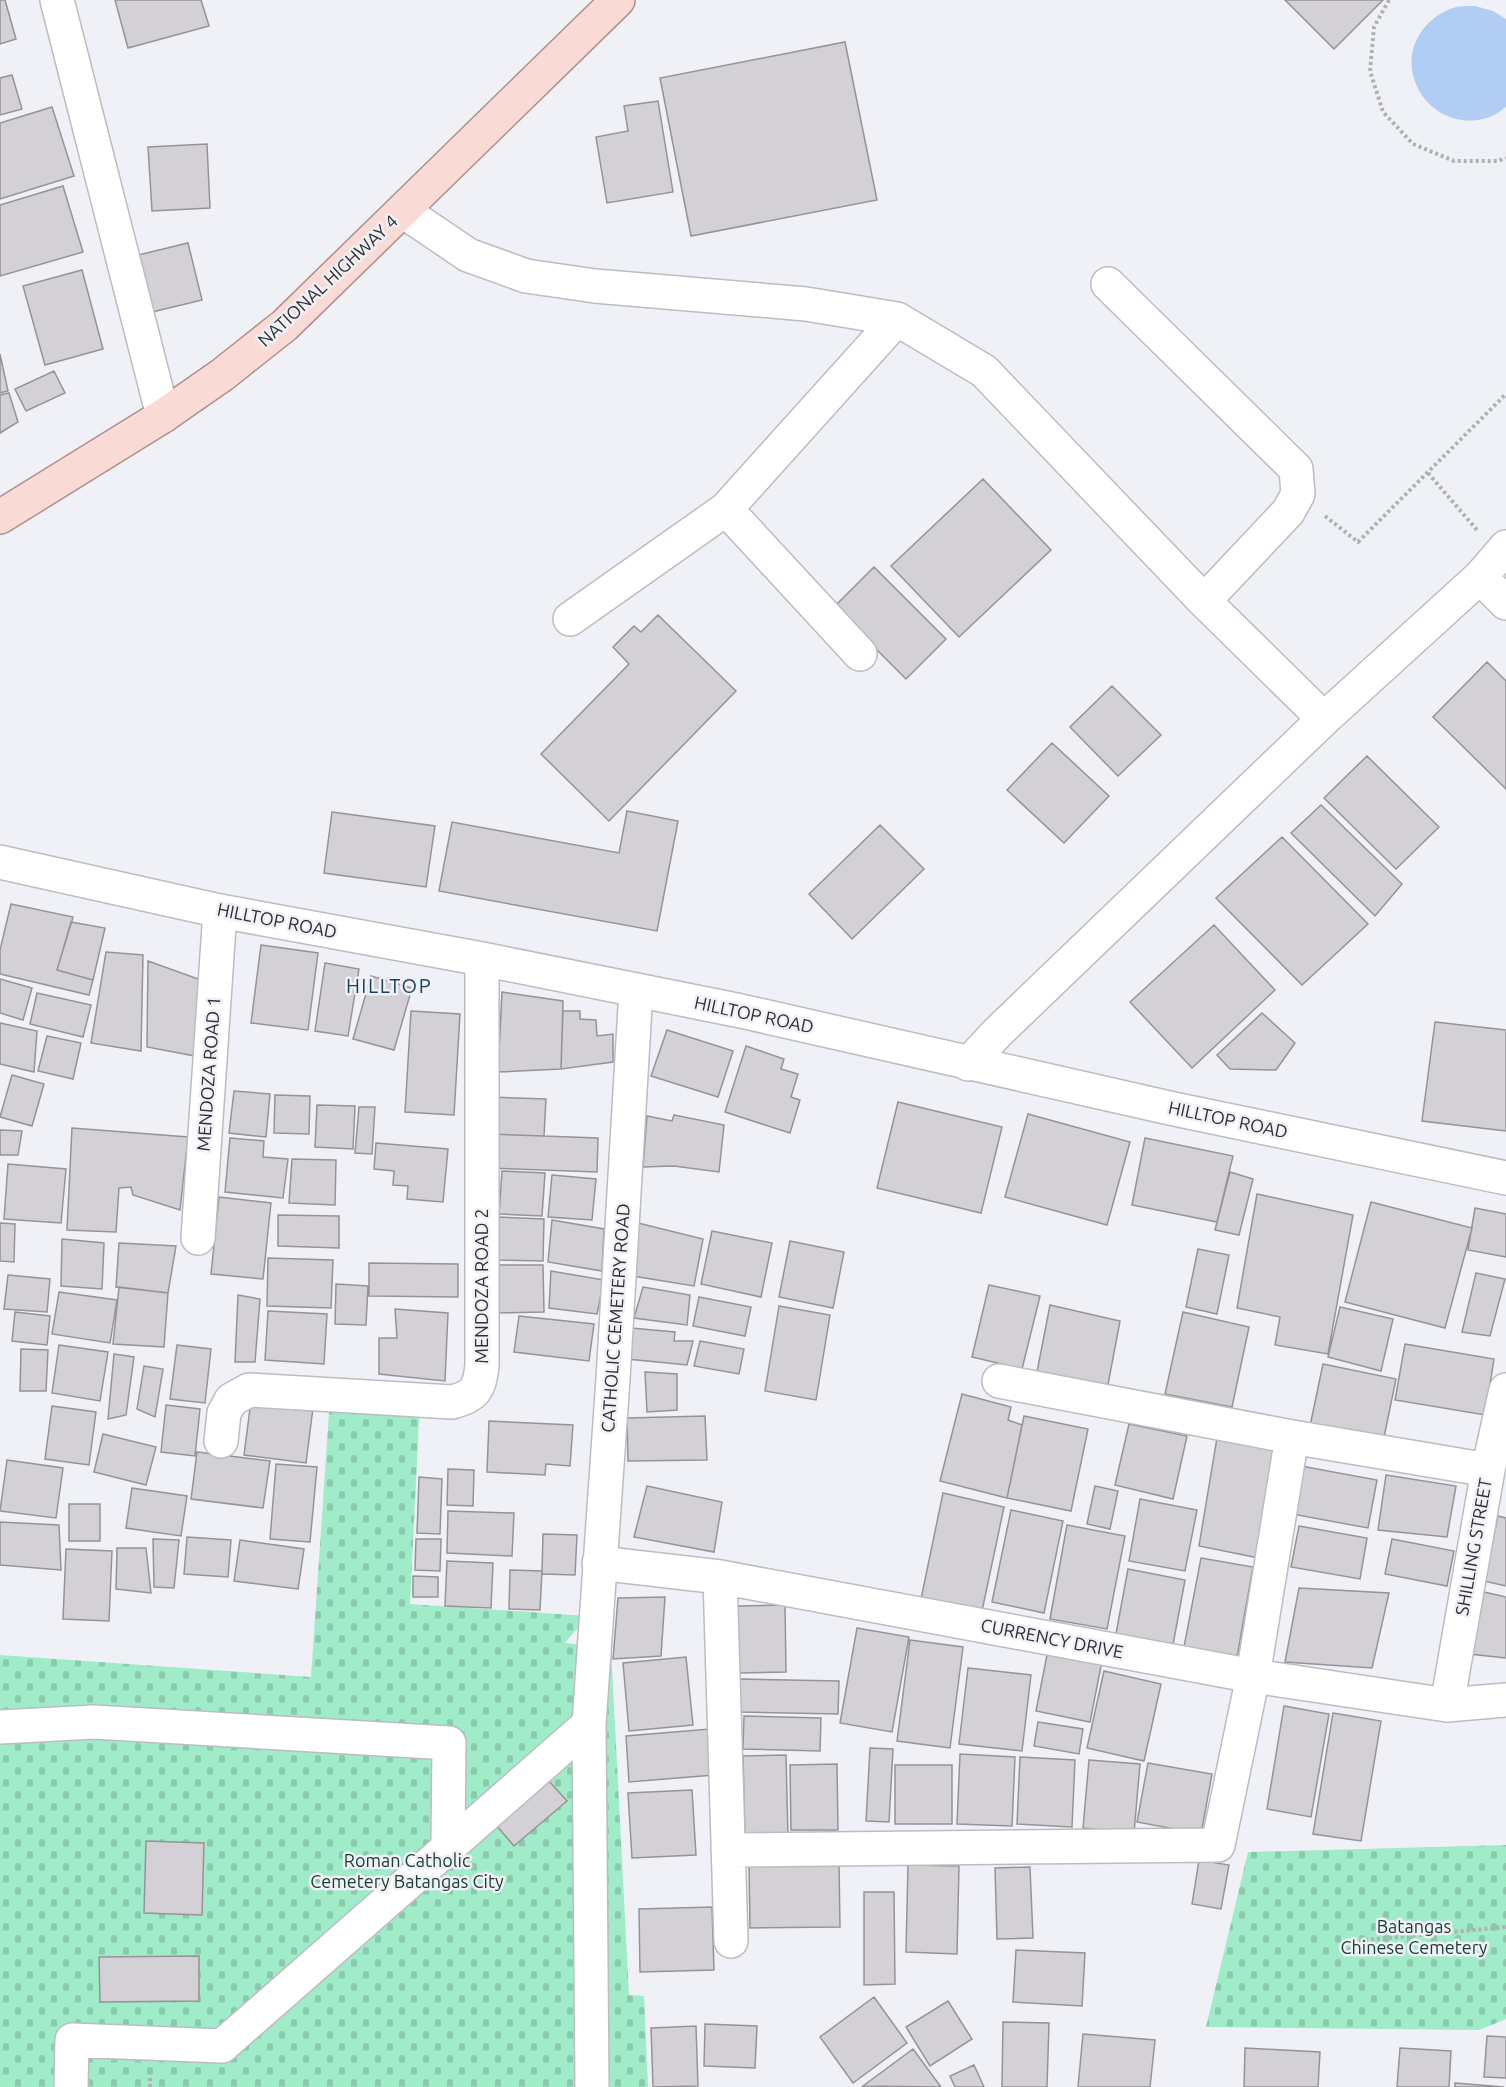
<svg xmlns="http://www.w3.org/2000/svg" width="1506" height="2087" font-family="Ubuntu,sans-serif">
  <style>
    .cemetery { fill: url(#cemetery-stones) }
    .water { fill: #b1cdf4 }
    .building { fill: #d4d1d6; stroke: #959398; stroke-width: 1.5 }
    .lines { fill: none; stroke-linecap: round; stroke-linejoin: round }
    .minor-casing { stroke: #bbbdc2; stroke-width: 36 }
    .major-casing { stroke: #af8f89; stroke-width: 36 }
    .path { stroke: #afb0b4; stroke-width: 4; stroke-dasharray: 3 3; stroke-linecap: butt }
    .minor { stroke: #fff; stroke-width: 33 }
    .major { stroke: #f9dad5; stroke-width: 33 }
    .labels { text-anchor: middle; stroke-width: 5; stroke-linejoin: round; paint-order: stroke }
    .street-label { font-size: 18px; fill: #2e2f31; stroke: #f0f1f7 }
    .park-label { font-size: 18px; fill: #163d2d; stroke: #f0f1f7 }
    .neighbourhood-label { font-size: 20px; letter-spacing: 1.5px; fill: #174459; stroke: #f0f1f7 }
  </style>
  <defs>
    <pattern id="cemetery-stones" width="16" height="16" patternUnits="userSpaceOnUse" patternTransform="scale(1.5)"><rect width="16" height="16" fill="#a0ebc8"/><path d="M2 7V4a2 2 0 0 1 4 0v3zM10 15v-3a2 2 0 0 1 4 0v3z" fill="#8acaac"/></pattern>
  </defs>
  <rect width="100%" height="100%" fill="#f0f1f7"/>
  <path class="cemetery" d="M330 1398 420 1400 410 1604 588 1616 565 1643 611 1648 629 1995 644 1996 648 2087H0V1655L311 1677Z
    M1506 1845V2019L1479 2030 1206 2027 1248 1852Z"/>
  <path class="water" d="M1475 6 1493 11 1506 19V107C1501 110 1496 115 1490 117 1430 138 1383 62 1432 20 1439 14 1448 9 1456 7 1462 6 1469 6 1475 6Z"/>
  <path class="building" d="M0 0H5L16 39 0 44Z
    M115 0H201L209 26 128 48Z
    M1285 0H1383L1334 49Z
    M845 42 877 200 691 236 660 78Z
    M12 75 22 109 0 115V78Z
    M658 101 673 192 607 203 596 137 628 131 624 106Z
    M52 107 74 176 0 199V123Z
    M207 144 210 208 152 211 148 147Z
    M63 186 83 252 0 276V205Z
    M188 243 202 300 148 313 134 256Z
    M82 270 103 349 45 365 23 286Z
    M0 354 8 391 0 393Z
    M54 371 65 393 26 411 15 389Z
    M9 393 18 422 0 433V395Z
    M983 479 1051 550 959 637 891 566Z
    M874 567 946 639 906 679 834 607Z
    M658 615 736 691 609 821 541 754 629 664 613 647 634 626 641 632Z
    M1487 662 1506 681V789L1433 717Z
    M1112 686 1161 735 1118 776 1070 727Z
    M1052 743 1109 796 1064 843 1007 790Z
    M1367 756 1439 827 1396 869 1324 798Z
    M1321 805 1402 884 1375 916 1291 833Z
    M627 811 678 821 657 931 439 891 452 822 619 853Z
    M332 812 435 826 426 887 324 873Z
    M880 825 924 869 852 939 809 894Z
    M1282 837 1368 924 1302 985 1216 898Z
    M11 904 73 917 57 970 93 980 89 995 0 974V950Z
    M71 922 105 928 93 980 57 970Z
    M1214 925 1275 990 1192 1068 1130 1002Z
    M261 945 318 953 308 1030 251 1023Z
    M106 952 143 955 141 1051 91 1043Z
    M148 961 201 980 195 1056 147 1047Z
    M325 963 359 969 348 1036 315 1031Z
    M371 976 412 988 394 1050 353 1039Z
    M0 979 32 988 23 1020 0 1013Z
    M502 992 563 1001 561 1069 498 1072Z
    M37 993 91 1005 83 1037 30 1024Z
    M411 1011 460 1014 454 1115 405 1112Z
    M563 1011H580V1019L596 1020 597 1036 613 1034V1062L561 1069Z
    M1262 1013 1295 1043 1276 1070 1230 1069 1217 1055Z
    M1435 1022 1506 1030V1131L1422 1121Z
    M0 1023 37 1031 34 1072 0 1064Z
    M667 1030 733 1051 718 1097 651 1076Z
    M47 1036 81 1043 73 1079 38 1071Z
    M746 1046 784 1059 781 1069 798 1074 791 1097 800 1100 790 1133 725 1112Z
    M12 1075 44 1084 32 1126 0 1117Z
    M234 1091 270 1094 266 1137 229 1133Z
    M275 1095 310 1096 309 1134 274 1133Z
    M489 1097 546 1099 544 1136 487 1134Z
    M898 1102 1002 1127 981 1213 877 1188Z
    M317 1105 355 1106 353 1149 315 1147Z
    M359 1107H375L372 1154 355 1153Z
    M1028 1114 1130 1142 1107 1225 1005 1197Z
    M674 1115 724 1125 719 1172 674 1166 643 1167 647 1116 672 1121Z
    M72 1128 188 1137 180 1210 133 1195 131 1187 119 1188 116 1232 67 1230Z
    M0 1130 22 1131 18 1155H0Z
    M487 1134 598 1138 597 1172 486 1168Z
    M230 1138 264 1141 263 1157 288 1159 283 1198 225 1192Z
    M1145 1138 1233 1156 1217 1222 1132 1205Z
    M376 1143 448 1149 443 1202 407 1199 408 1186 393 1185 394 1171 374 1169Z
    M292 1159 336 1160 335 1205 289 1203Z
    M8 1164 66 1169 61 1223 4 1219Z
    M502 1171 545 1173 542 1216 499 1214Z
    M1230 1172 1253 1179 1239 1235 1215 1230Z
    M552 1175 596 1179 592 1220 548 1217Z
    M1257 1194 1353 1215 1328 1354 1275 1345 1280 1317 1237 1308Z
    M219 1197 271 1203 263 1279 211 1274Z
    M1371 1202 1472 1228 1445 1328 1345 1302Z
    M1475 1208 1506 1214V1257L1468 1250Z
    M278 1215 339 1216V1248L278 1246Z
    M498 1217 544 1219 543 1261 496 1260Z
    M552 1220 604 1229 602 1271 548 1262Z
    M0 1223 15 1224 14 1262 0 1261Z
    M638 1223 703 1239 694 1286 633 1276Z
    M712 1231 772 1243 761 1297 701 1284Z
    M62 1239 104 1243 102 1289 61 1286Z
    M790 1241 844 1252 833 1308 779 1297Z
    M119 1243 176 1246 168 1293 116 1287Z
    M1198 1249 1229 1255 1217 1314 1186 1307Z
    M268 1258 333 1260 331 1308 267 1306Z
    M369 1263 458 1264V1297L369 1296Z
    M496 1265H543L544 1312 496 1313Z
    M551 1271 604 1280 597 1314 549 1308Z
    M1476 1273 1505 1279 1490 1336 1462 1332Z
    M8 1275 50 1279 47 1312 4 1309Z
    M336 1284 368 1286 366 1325 335 1324Z
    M989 1285 1040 1296 1022 1369 972 1357Z
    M119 1287 168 1293 164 1347 113 1344Z
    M643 1287 690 1295 687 1325 634 1318Z
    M59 1292 117 1300 110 1343 52 1334Z
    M238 1295 260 1299 255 1362H235Z
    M699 1297 751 1307 745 1336 693 1326Z
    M1050 1305 1120 1321 1107 1390 1036 1377Z
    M779 1306 830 1315 816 1400 765 1391Z
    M1340 1307 1393 1319 1381 1371 1328 1357Z
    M395 1309 448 1313 445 1381 379 1374V1338H397Z
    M268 1311 327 1314 324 1364 265 1360Z
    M15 1312 50 1316 47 1345 12 1341Z
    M1183 1312 1249 1327 1232 1407 1165 1394Z
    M519 1316 594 1324 589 1361 514 1352Z
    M631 1328 675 1332 674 1341H693L687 1365 627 1359Z
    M700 1341 744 1349 739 1374 694 1366Z
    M1405 1344 1494 1359 1485 1415 1395 1400Z
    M59 1345 108 1352 100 1401 52 1393Z
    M177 1345 211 1349 205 1403 170 1399Z
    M21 1349 48 1350 46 1391H20Z
    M114 1354 134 1357 126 1415 108 1419Z
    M1323 1364 1396 1379 1383 1442 1310 1426Z
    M144 1366 163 1369 155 1417 137 1409Z
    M645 1372 677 1374V1410L647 1412Z
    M252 1393 314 1400 306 1463 244 1455Z
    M962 1394 1011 1407 1008 1420 1022 1425 1007 1498 940 1481Z
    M166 1405 200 1409 195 1456 161 1452Z
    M52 1406 96 1412 89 1465 45 1459Z
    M705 1416 707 1460 628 1461 627 1418Z
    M1024 1416 1088 1429 1071 1511 1007 1498Z
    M489 1421 573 1425 570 1466 546 1464 545 1475 487 1472Z
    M1129 1424 1187 1436 1173 1499 1115 1485Z
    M103 1434 156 1447 146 1485 94 1472Z
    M1217 1438 1281 1452 1264 1559 1199 1546Z
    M197 1452 270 1461 263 1508 191 1499Z
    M7 1460 63 1468 56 1518 0 1511Z
    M276 1464 317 1467 310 1542 270 1539Z
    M1301 1466 1377 1480 1368 1528 1292 1514Z
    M448 1469 474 1470 473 1506 447 1505Z
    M1386 1475 1456 1486 1447 1537 1378 1530Z
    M419 1477 442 1479 440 1534 417 1533Z
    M647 1486 722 1502 714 1552 634 1537Z
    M1095 1486 1118 1491 1110 1529 1087 1524Z
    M132 1488 187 1496 181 1536 126 1528Z
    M943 1493 1004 1507 982 1611 921 1599Z
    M1140 1499 1197 1510 1185 1571 1129 1561Z
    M69 1504H100V1541H69Z
    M1011 1510 1063 1521 1044 1613 992 1602Z
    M448 1511 514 1513 512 1556 447 1553Z
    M1498 1516 1506 1518V1586L1484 1581Z
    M0 1522 59 1525 61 1570 0 1565Z
    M1067 1525 1125 1536 1107 1629 1050 1619Z
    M1299 1526 1367 1538 1360 1579 1291 1567Z
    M543 1534 577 1535 575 1575 542 1574Z
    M187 1537 231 1540 228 1577 184 1574Z
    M153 1539 179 1540 174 1588 154 1587Z
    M416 1539H441L440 1571 415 1570Z
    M1392 1539 1454 1551 1447 1586 1385 1574Z
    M240 1540 304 1549 298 1589 234 1581Z
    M117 1548H146L151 1593 116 1589Z
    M66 1549 112 1551 109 1621 63 1619Z
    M1201 1558 1253 1567 1237 1657 1184 1647Z
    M447 1561 493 1563 491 1608 445 1606Z
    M1128 1569 1185 1580 1172 1650 1115 1639Z
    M510 1570 542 1571 540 1610 509 1609Z
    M413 1576 438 1577V1597H413Z
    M1299 1588 1389 1593 1372 1668 1285 1662Z
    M1484 1592 1506 1597V1658L1469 1654Z
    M665 1597 661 1656 613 1659 618 1598Z
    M785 1605 786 1672 739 1673 738 1606Z
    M857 1628 909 1637 892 1732 840 1723Z
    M910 1640 963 1647 950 1748 897 1741Z
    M1048 1650 1102 1661 1090 1722 1036 1711Z
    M686 1657 693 1725 629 1731 623 1663Z
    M968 1668 1031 1675 1022 1751 959 1744Z
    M1104 1671 1161 1684 1144 1761 1087 1748Z
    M740 1679 839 1681 838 1714 740 1712Z
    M1284 1706 1329 1714 1311 1817 1267 1809Z
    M1333 1713 1381 1721 1361 1841 1313 1834Z
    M744 1716 821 1718 820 1751 743 1749Z
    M1038 1722 1083 1729 1079 1754 1034 1746Z
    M710 1729 714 1775 629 1782 626 1736Z
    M870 1748 893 1749 889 1822 866 1821Z
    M960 1754 1015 1757 1012 1826 957 1824Z
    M786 1755 788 1837 745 1838 743 1756Z
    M1020 1757 1075 1760 1072 1827 1017 1824Z
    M1089 1760 1140 1764 1134 1833 1083 1828Z
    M1148 1763 1212 1774 1201 1834 1137 1822Z
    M837 1764 838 1830H791L790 1765Z
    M895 1765H952V1824H895Z
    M548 1780 567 1801 514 1846 496 1825Z
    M692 1790 696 1855 632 1858 628 1793Z
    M146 1841 204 1843 202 1915 144 1913Z
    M1199 1860 1229 1865 1221 1909 1192 1904Z
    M839 1863 840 1927 750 1928 749 1865Z
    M908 1865 959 1866 957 1954 906 1952Z
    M1030 1867 1033 1938 997 1939 995 1868Z
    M864 1892H894L895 1984 864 1985Z
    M712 1907 714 1970 640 1972 639 1909Z
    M1016 1950 1085 1953 1082 2006 1013 2002Z
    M199 1956V2001L100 2002 99 1957Z
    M874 1997 907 2043 853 2083 820 2037Z
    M948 2001 972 2039 930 2066 906 2027Z
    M1003 2022 1049 2023 1047 2087H1002Z
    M705 2024 757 2026 755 2068 704 2066Z
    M696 2026 698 2086 653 2087 651 2028Z
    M1083 2034 1155 2040 1150 2087H1078Z
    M1487 2036 1506 2037V2078L1484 2077Z
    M1245 2048 1320 2052 1318 2087H1244Z
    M1400 2048 1451 2051 1449 2087H1397Z
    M913 2049 941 2087 863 2086Z
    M974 2065 984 2087H955L950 2076Z
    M1455 2083 1504 2087H1455Z"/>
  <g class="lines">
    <g class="minor-casing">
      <path id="minor" d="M57 0 163 416
        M403 211 468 255 526 276 595 286 806 304 897 319 984 371 1204 601 1324 719
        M1108 284 1296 469 1298 494 1288 512 1204 601
        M726 509 860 654
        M1480 577 1506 547
        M570 619 726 509 897 319
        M0 862 220 911 482 959 741 1011 1174 1109 1506 1178
        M968 1064 998 1032 1324 719 1480 577 1506 603
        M198 1238 220 911
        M999 1381 1292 1437 1488 1470
        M221 1441 224 1413 231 1400 249 1390 452 1402C475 1396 479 1390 482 1366V959
        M599 1563 720 1577 1253 1676 1447 1705 1506 1700
        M720 1577 731 1941
        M1447 1705 1488 1470 1506 1390
        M0 1727 94 1722 449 1743 448 1847
        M728 1850 1218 1845 1253 1676 1292 1437
        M71 2087 72 2040 222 2046 589 1724
        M592 2087 589 1724 613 1379 636 990"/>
    </g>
    <g class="major-casing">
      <path id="major" d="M0 517 163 416 222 375 285 325 618 0"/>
    </g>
    <path class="path" d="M1389 0 1374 27 1370 71 1383 112 1413 144 1454 161H1498L1506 158
      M1428 473 1477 530
      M1325 516 1358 542 1506 394
      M1365 1940 1506 1927
      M150 2087V2077"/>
    <use href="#minor" class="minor"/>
    <use href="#major" class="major"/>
  </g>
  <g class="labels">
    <g class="street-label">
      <text transform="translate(328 281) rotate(-43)" y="6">NATIONAL HIGHWAY 4</text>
      <text transform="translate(277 921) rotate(11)" y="6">HILLTOP ROAD</text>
      <text transform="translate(754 1015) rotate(12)" y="6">HILLTOP ROAD</text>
      <text transform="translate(209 1074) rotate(-86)" y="6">MENDOZA ROAD 1</text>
      <text transform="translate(1228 1120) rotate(12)" y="6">HILLTOP ROAD</text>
      <text transform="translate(482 1286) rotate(-90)" y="6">MENDOZA ROAD 2</text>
      <text transform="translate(616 1318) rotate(-86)" y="6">CATHOLIC CEMETERY ROAD</text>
      <text transform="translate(1474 1547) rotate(-80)" y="6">SHILLING STREET</text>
      <text transform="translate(1052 1639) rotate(11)" y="6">CURRENCY DRIVE</text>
    </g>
    <g class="park-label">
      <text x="407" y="1867">Roman Catholic<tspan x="407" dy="21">Cemetery Batangas City</tspan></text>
      <text x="1414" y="1933">Batangas<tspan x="1414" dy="21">Chinese Cemetery</tspan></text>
    </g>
    <g class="neighbourhood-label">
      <text x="389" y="993">HILLTOP</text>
    </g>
  </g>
</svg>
